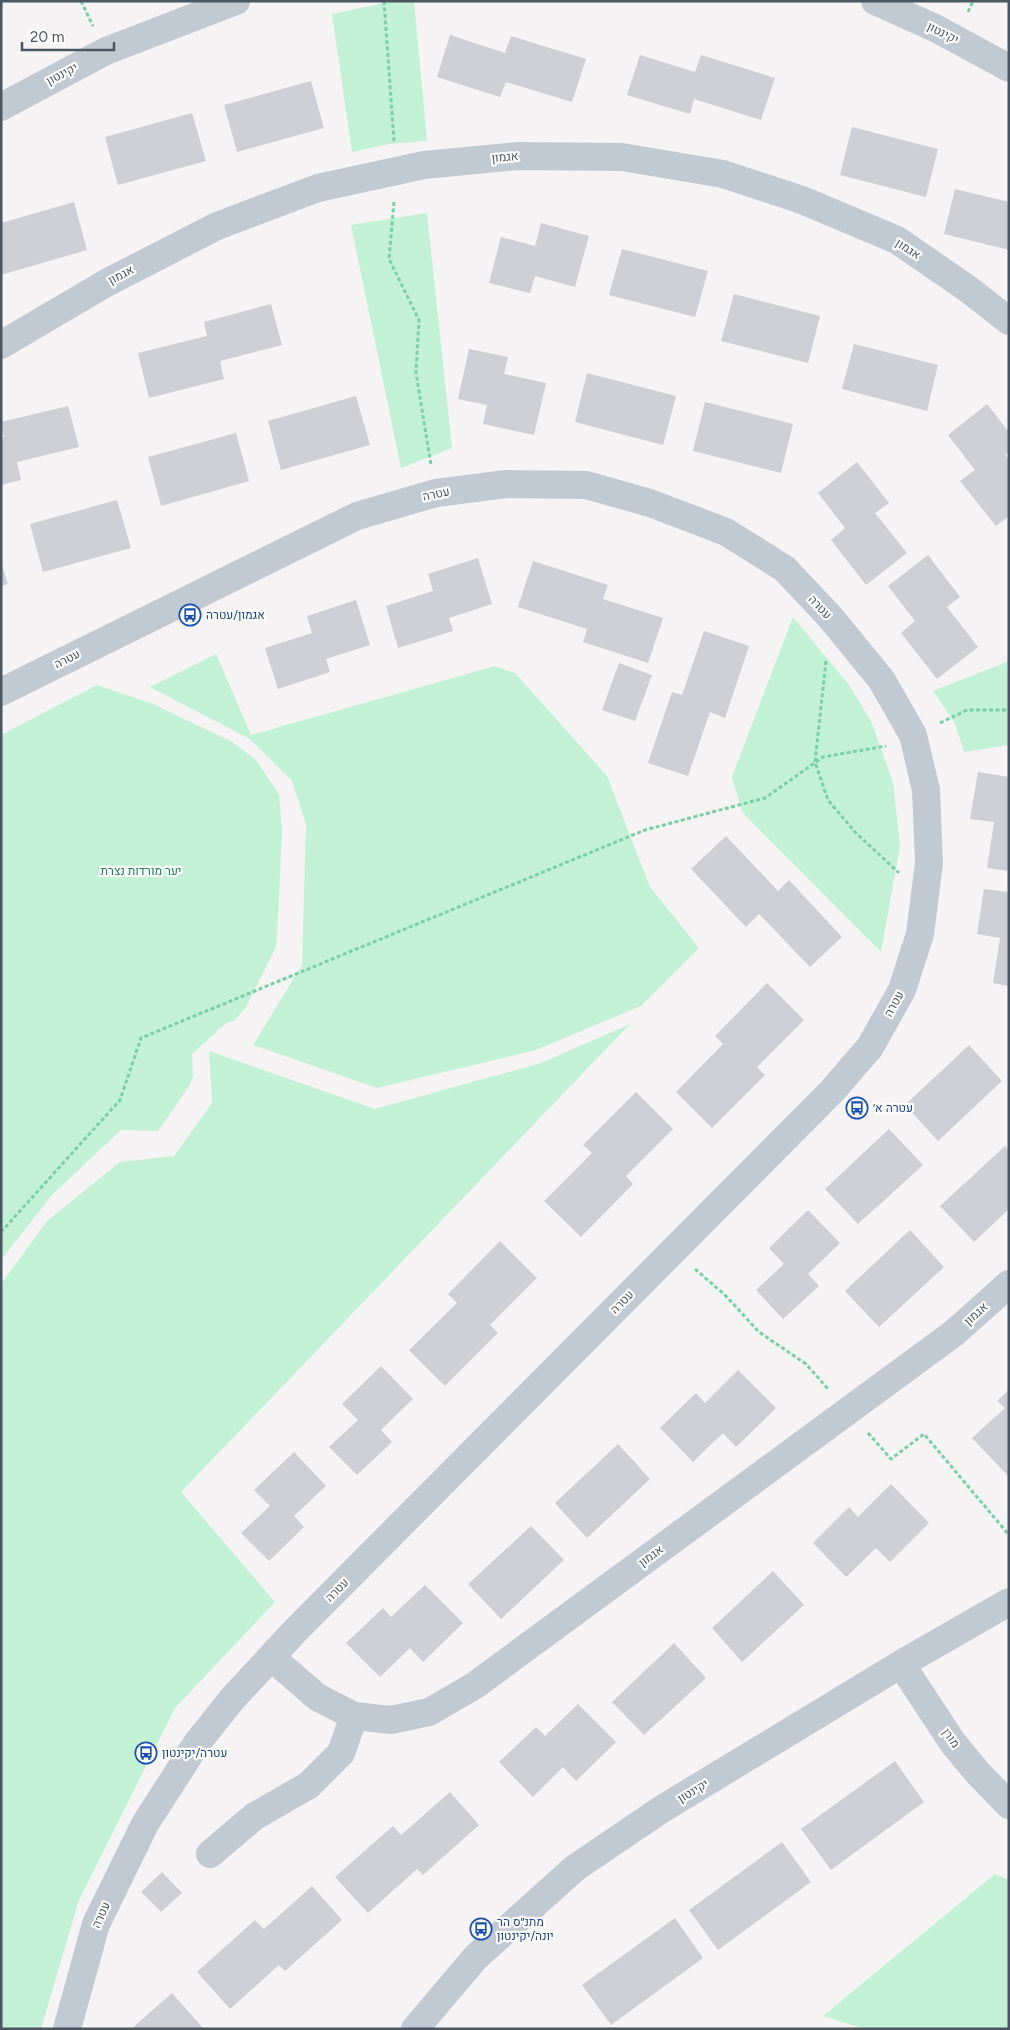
<svg xmlns="http://www.w3.org/2000/svg" width="1010" height="2030" font-family="Figtree,Heebo,sans-serif">
  <style>
    .green { fill: #c3f1d5 }
    .building { fill: #cdcfd5 }
    .lines { fill: none; stroke-linecap: round; stroke-linejoin: round }
    .path { stroke: #7ad0a6; stroke-width: 3; stroke-dasharray: 4 2.5; stroke-linecap: butt }
    .minor { stroke: #c1cad2; stroke-width: 28 }
    .labels { text-anchor: middle; stroke-width: 4.5; stroke-linejoin: round; paint-order: stroke }
    .street-label { font-size: 12px; fill: #4a5661; stroke: #fff }
    .transit-label { font-size: 12px; fill: #164399; stroke: #fff; text-anchor: start }
    .park-label { font-size: 12px; fill: #17864f; stroke: #fff }
  </style>
  <rect width="100%" height="100%" fill="#f5f3f3"/>
  <path class="green" d="M394 1H414L427 141 389 144 352 152 332 14Z
    M427 213 452 448 401 468 351 225Z
    M793 617 849 685 871 721 893 782 900 846 881 952 742 812 732 777Z
    M216 654 251 735 495 666 515 673 607 776 650 887 699 948 641 1006 536 1050 377 1088 253 1045 302 965 306 824 292 781 250 739 150 687Z
    M1009 661V745L964 752 955 723 933 691Z
    M97 685 153 704 186 720 231 741 256 760 279 794 282 830 277 939 275 949 246 1007 235 1020 226 1023 192 1054 193 1077 188 1088 158 1131 121 1130 52 1195 1 1260V735Z
    M630 1024 181 1492 275 1602 175 1708 79 1900 41 2029H1V1284L47 1221 120 1162 174 1156 212 1103 209 1051 375 1109 541 1063Z
    M995 1874 1009 1880V2029H865L823 2016Z"/>
  <path class="building" d="M450 35 505 53 511 36 586 59 572 102 506 82 500 97 437 77Z
    M640 55 695 72 701 55 775 78 761 120 694 99 690 114 627 95Z
    M311 81 324 128 237 152 224 105Z
    M192 113 206 161 118 185 105 137Z
    M852 127 938 149 926 197 840 175Z
    M955 189 1009 202V250L944 234Z
    M74 202 87 250 1 275V223Z
    M541 223 589 236 575 287 535 276 530 293 489 283 501 237 535 246Z
    M622 249 708 271 695 317 609 295Z
    M734 294 820 316 808 363 721 341Z
    M271 304 282 345 220 361 224 379 149 398 138 353 207 336 204 322Z
    M854 344 938 365 927 411 842 389Z
    M469 349 508 357 504 374 546 383 534 435 483 424 487 405 458 399Z
    M587 373 676 396 663 445 575 422Z
    M356 396 370 445 281 470 268 421Z
    M705 402 793 424 781 473 693 451Z
    M987 404 1009 432V452L1005 455 1009 460V516L996 526 960 481 975 470 948 435Z
    M68 406 79 447 17 462 21 480 1 485V438L4 437 1 422Z
    M236 433 249 481 161 506 148 457Z
    M857 462 889 503 875 513 907 553 866 585 831 540 845 528 818 493Z
    M117 500 131 548 43 572 30 524Z
    M928 555 960 597 947 607 978 647 937 679 901 633 915 621 888 586Z
    M478 558 492 604 449 618 453 631 398 648 386 606 433 591 428 574Z
    M533 561 608 585 603 599 663 618 648 663 583 642 587 629 518 607Z
    M1 562 8 584 1 586Z
    M356 600 370 645 326 659 330 672 278 689 265 648 312 633 307 616Z
    M704 631 749 646 725 718 710 712 688 776 648 763 672 692 682 695Z
    M619 663 652 675 635 721 602 710Z
    M978 772 1009 777V871L987 868 994 822 970 819Z
    M726 836 778 891 789 880 842 937 810 967 759 914 746 927 691 869Z
    M984 889 1009 892V986L993 983 1000 938 977 934Z
    M767 983 804 1020 757 1067 765 1075 712 1128 676 1092 723 1044 715 1036Z
    M969 1045 1002 1081 938 1141 905 1105Z
    M636 1092 673 1129 626 1176 633 1184 581 1237 544 1201 592 1153 583 1145Z
    M889 1129 923 1165 858 1224 825 1189Z
    M1005 1146 1009 1151V1209L974 1242 940 1206Z
    M808 1210 840 1243 808 1274 819 1286 783 1319 756 1290 784 1264 769 1248Z
    M910 1230 944 1267 879 1327 845 1291Z
    M500 1241 537 1278 490 1325 498 1333 445 1386 409 1350 457 1303 448 1294Z
    M381 1366 413 1399 381 1430 392 1442 357 1475 329 1447 358 1420 342 1404Z
    M738 1370 776 1408 736 1447 723 1433 693 1462 660 1428 696 1393 705 1403Z
    M1009 1390V1477L972 1438 1005 1408 997 1401Z
    M618 1444 650 1479 587 1538 555 1503Z
    M294 1452 326 1486 294 1516 304 1527 269 1561 241 1533 270 1506 254 1490Z
    M891 1484 929 1523 890 1562 876 1548 846 1577 813 1543 849 1507 858 1517Z
    M531 1526 564 1560 501 1619 468 1584Z
    M773 1571 804 1605 742 1662 712 1628Z
    M425 1585 463 1623 423 1662 410 1648 380 1677 346 1643 383 1608 391 1617Z
    M674 1643 706 1678 644 1735 612 1702Z
    M578 1704 616 1742 576 1781 563 1767 533 1797 499 1762 536 1727 545 1736Z
    M895 1761 924 1802 831 1870 801 1829Z
    M450 1792 479 1825 423 1875 417 1869 368 1913 335 1877 393 1826 401 1835Z
    M782 1842 811 1882 718 1950 689 1910Z
    M162 1872 182 1893 161 1912 141 1892Z
    M312 1886 342 1920 285 1971 279 1965 230 2009 197 1972 255 1920 264 1929Z
    M675 1918 703 1958 611 2025 582 1985Z
    M172 1993 203 2028 131 2029Z"/>
  <g class="lines">
    <path class="path" d="M81 1 93 26
      M384 1 394 141
      M968 12 973 1
      M394 202 389 259 419 320 416 373 431 465
      M826 661 815 762 828 800 855 832 899 873
      M940 723 967 710H1009
      M1 1232 120 1100 141 1038 645 830 765 798 823 757 886 746
      M695 1269 725 1295 759 1332 806 1364 829 1390
      M868 1433 891 1459 924 1434 1009 1535"/>
    <path class="minor" d="M875 1 935 28 1009 68
      M1 107 106 51 236 1
      M1 345 108 282 217 226 318 188 424 165 518 156 622 157 723 174 802 200 897 240 968 289 1009 321
      M1 692 357 516 436 493 506 484 586 485 650 503 726 532 785 569 831 618 881 679 913 735 926 790 929 863 920 934 902 990 870 1047 832 1091 295 1631 233 1698 197 1743 145 1824 96 1924 67 2029
      M271 1657 317 1697 354 1716 391 1720 429 1712 474 1686 954 1333 1009 1284
      M901 1664 953 1743 977 1772 1009 1805
      M210 1854 255 1816 309 1785 341 1753 354 1716
      M415 2029 476 1957 575 1868 662 1809 901 1664 1009 1602"/>
  </g>
  <defs>
    <g id="bus-ring" transform="scale(1.125)"><circle r="9.5" fill="#fff" stroke="#1a4fb4" stroke-width="1.5"/><path d="M-5-6H5V4H4V6H2V4H-2V6H-4V4H-5ZM-3.5-4V0h7V-4ZM-3.5 1.2v1.5H-2V1.2ZM2 1.2v1.5H3.5V1.2Z" fill="#1a4fb4"/></g>
  </defs>
  <g fill-rule="evenodd">
    <use href="#bus-ring" x="190" y="615"/>
    <use href="#bus-ring" x="857" y="1108"/>
    <use href="#bus-ring" x="146" y="1753"/>
    <use href="#bus-ring" x="481" y="1929"/>
  </g>
  <g class="labels">
    <g class="street-label">
      <text transform="translate(943 33) rotate(27)" y="4">יקינטון</text>
      <text transform="translate(62 74) rotate(-28)" y="4">יקינטון</text>
      <text transform="translate(505 157) rotate(-5)" y="4">אגמון</text>
      <text transform="translate(908 249) rotate(33)" y="4">אגמון</text>
      <text transform="translate(121 275) rotate(-28)" y="4">אגמון</text>
      <text transform="translate(436 494) rotate(-12)" y="4">עטרה</text>
      <text transform="translate(820 607) rotate(47)" y="4">עטרה</text>
      <text transform="translate(67 659) rotate(-27)" y="4">עטרה</text>
      <text transform="translate(894 1004) rotate(-61)" y="4">עטרה</text>
      <text transform="translate(622 1302) rotate(-45)" y="4">עטרה</text>
      <text transform="translate(976 1314) rotate(-42)" y="4">אגמון</text>
      <text transform="translate(651 1556) rotate(-36)" y="4">אגמון</text>
      <text transform="translate(337 1590) rotate(-45)" y="4">עטרה</text>
      <text transform="translate(951 1738) rotate(55)" y="4">מורן</text>
      <text transform="translate(693 1791) rotate(-31)" y="4">יקינטון</text>
      <text transform="translate(101 1915) rotate(-66)" y="4">עטרה</text>
    </g>
    <g class="transit-label">
      <text x="206" y="619">אגמון/עטרה</text>
      <text x="873" y="1112">עטרה א׳</text>
      <text x="162" y="1757">עטרה/יקינטון</text>
      <text x="497" y="1926">מתנ״ס הר<tspan x="497" dy="14">יונה/יקינטון</tspan></text>
    </g>
    <g class="park-label">
      <text x="141" y="875">יער מורדות נצרת</text>
    </g>
  </g>
  <rect width="1010" height="2030" fill="none" stroke="#4a5661" stroke-width="5"/>
  <path d="M22 42v8h92v-8" fill="none" stroke="#4a5661" stroke-width="2.5"/>
  <text x="30" y="42" font-size="15" fill="#4a5661" stroke="#ffffff" stroke-width="4" paint-order="stroke">20 m</text>
</svg>
